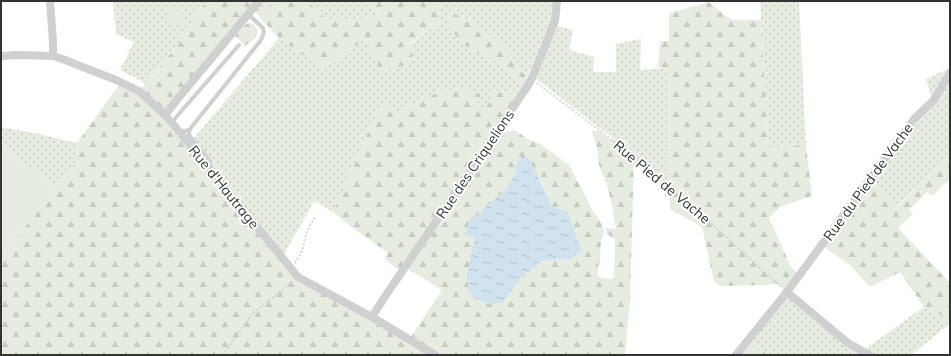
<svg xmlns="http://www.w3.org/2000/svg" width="951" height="356" font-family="Mulish,sans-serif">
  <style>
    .grass { fill: url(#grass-dots) }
    .forest { fill: url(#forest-firs); fill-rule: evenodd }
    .park { fill: #e6ecdf }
    .water { fill: url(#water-ripples) }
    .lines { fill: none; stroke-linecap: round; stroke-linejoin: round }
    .path { stroke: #cdcdcd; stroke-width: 1.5; stroke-dasharray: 2 2; stroke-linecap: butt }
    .lane { stroke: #d0d0d0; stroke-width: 4 }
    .street { stroke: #d0d0d0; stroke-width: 8 }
    .labels { text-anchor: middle; stroke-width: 4; stroke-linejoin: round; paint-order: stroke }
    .street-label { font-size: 14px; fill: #333; stroke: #fff }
  </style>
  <defs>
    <pattern id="grass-dots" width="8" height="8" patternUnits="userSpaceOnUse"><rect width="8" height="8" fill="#e6ecdf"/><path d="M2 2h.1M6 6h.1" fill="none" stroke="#c6cbc0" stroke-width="1.8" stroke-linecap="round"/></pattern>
    <pattern id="forest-firs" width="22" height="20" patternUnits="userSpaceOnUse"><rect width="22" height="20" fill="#e6ecdf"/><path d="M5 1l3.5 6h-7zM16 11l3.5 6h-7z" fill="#c6cbc0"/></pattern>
    <pattern id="water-ripples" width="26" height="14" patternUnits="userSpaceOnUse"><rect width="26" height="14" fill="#cfe2ee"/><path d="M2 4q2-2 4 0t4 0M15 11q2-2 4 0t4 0" fill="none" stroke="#b2c2cd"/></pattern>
  </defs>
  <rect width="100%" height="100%" fill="#fff"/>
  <path class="grass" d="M113 1H211L203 6 191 22 180 42 145 84 134 77 120 70 134 42 116 34Z
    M262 1H299L270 8 264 11 260 18 254 10Z
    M307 1H371L378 14 373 19 328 20Z
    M432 1H553V15L548 29 528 75 498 41 464 17 451 13 446 18 470 50 496 60 518 82 524 86 517 96 495 91 485 112 475 107 444 90 398 111 389 105 379 108 333 212 314 201 283 256 215 170 214 164 194 138 279 38 323 69 366 38 370 41 409 45 441 21V8Z
    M760 1H799L806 145 768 147Z
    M556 25 573 30 569 50 594 57 593 72H616V44L641 39 640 70 669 68 670 191 634 163V158L611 141 613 138 535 78Z
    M950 68V71L932 99 926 79Z
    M950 79V156L897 206 872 181 914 123Z
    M1 127 39 134 77 143 78 160 57 188 1 144Z
    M787 297 853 350 861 355H740Z
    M924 307 941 315 946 327 911 355H873L864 350Z"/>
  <path class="forest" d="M211 1H259L165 116 293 271 409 340 442 290 403 266 399 270 384 259 388 253 350 226 333 212 379 108C388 103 390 105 398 111L444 90 465 89 481 95 475 107 485 111 494 91 517 96 495 130 501 133 515 130 526 138 542 145 569 165 593 211 601 222 604 233 601 241 600 260 598 267V276L602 278 612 279 614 277 615 239 606 233V228L616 229 612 206 607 185 599 165 597 148 592 131H599L634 158 632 230 630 300 625 355H1V256L57 188 78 160 77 143 119 85 139 91 154 74 180 42 191 22 203 6ZM517 163 540 179 553 208 570 259 542 261 522 277 503 302 473 246 475 217 495 198 508 188 515 174Z
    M299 1H307L328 20 373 18 378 14 371 1H432L441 8V21L409 44 414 61 382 72 368 50 370 41 366 38 323 69 279 38 260 18 264 11 270 8Z
    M709 2 731 20H761L768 147 806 145 812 196 780 207 769 218 791 267 797 273 784 290 777 283 768 285 721 286 714 282 702 227 670 209 669 68H658L660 41H669V13Z
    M451 13 464 17 498 41 528 75 524 86 518 82 496 60 470 50 451 30 446 18Z
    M249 23 254 24C262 35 253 40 245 46L235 36 245 25Z
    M950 156V179L932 196 927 192 912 207 909 211 913 214 898 228 950 283V324L946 327 941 315 924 307 900 272 870 287 850 265 824 247 872 181 898 206Z
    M745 349 764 350 767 355H740Z"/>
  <path class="park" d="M165 18a9 9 0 1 1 18 0a9 9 0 1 1-18 0Z
    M1 144 57 188 1 256Z"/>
  <path class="water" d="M522 156 530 160 553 208 566 210 582 251 570 259 542 261 522 277 503 302 489 304 474 298 468 290 467 273 473 246 474 237 465 235 470 218 475 217 495 198 508 188 515 174 517 163Z"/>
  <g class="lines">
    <path class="path" d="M537 83 636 158 676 191 781 287
      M295 263 302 251 307 231 315 217
      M223 355 252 314 292 282"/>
    <path class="lane" d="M171 123 239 45
      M190 129 189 132V135L210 161 211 167
      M180 131C184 131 186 132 190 129L261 40 264 32 263 28 248 14"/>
    <path class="street" d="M50 1 53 41V56
      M1 56 18 55 53 56 65 60 116 80 139 91 165 115 178 130 298 277 372 317 435 355
      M165 115 176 101 259 1
      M787 292 848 343 869 355
      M372 317 382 301 527 87 532 78 555 21 557 1
      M736 355 787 292 914 119 934 100 950 73"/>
  </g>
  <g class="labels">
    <g class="street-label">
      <text transform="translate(475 164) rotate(-56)" y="5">Rue des Criquelions</text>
      <text transform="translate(662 182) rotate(40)" y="5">Rue Pied de Vache</text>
      <text transform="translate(868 182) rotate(-54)" y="5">Rue du Pied de Vache</text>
      <text transform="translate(224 187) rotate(51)" y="5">Rue d'Hautrage</text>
    </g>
  </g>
  <rect width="951" height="356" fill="none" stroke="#333333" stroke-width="4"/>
</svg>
